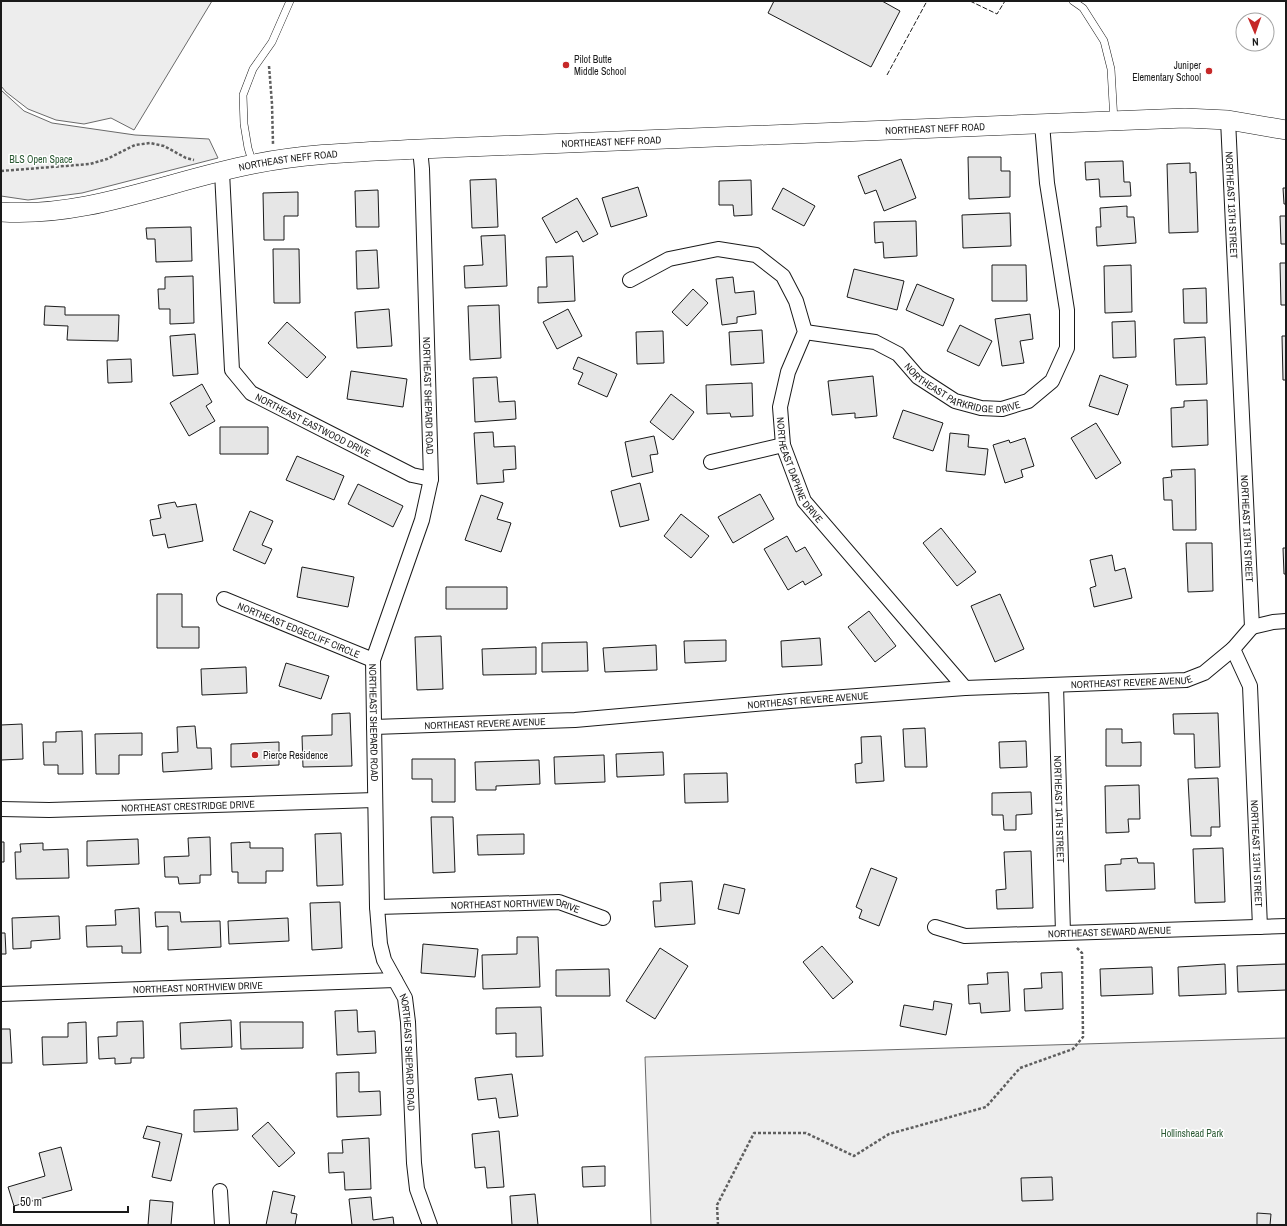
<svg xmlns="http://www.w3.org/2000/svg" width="1287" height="1226" font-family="'Archivo Narrow',sans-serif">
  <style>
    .built { fill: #ededed; stroke: #6a6a6a }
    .building { fill: #e6e6e6; stroke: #1a1a1a }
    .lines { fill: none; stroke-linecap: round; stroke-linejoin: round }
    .service-casing { stroke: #1a1a1a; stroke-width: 8 }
    .minor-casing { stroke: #1a1a1a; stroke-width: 16 }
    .secondary-casing { stroke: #1a1a1a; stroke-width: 20 }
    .path { stroke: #5f5f5f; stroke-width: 2.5; stroke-dasharray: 3 2; stroke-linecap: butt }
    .service { stroke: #fff; stroke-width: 7 }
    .minor { stroke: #fff; stroke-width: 14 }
    .secondary { stroke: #fff; stroke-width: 19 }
    .fence { stroke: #1a1a1a; stroke-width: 1; stroke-dasharray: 5 2; stroke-linecap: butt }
    .poi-dot { fill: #c62828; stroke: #fff; stroke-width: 1.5 }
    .labels { text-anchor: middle; stroke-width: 3; stroke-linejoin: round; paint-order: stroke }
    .poi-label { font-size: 10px; fill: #1a1a1a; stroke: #fff; text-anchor: start }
    .street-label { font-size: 10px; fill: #1a1a1a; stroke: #fff }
    .park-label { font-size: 10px; fill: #2b5a34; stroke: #fff }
  </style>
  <rect width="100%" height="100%" fill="#fff"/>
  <path class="built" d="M1 1H212L134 130 111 118 84 124 56 120 28 109 6 92 1 86Z
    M1 90 24 111 52 123 135 135 209 139 218 158 82 193 28 200 1 196Z
    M1286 1038V1225H651L645 1057Z"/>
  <path class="building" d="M774 1H882L900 11 871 67 768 13Z
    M968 157H1001V171H1010V197L969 199Z
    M901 159 916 198 884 211 876 190 865 194 858 176Z
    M1123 161 1124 182H1130L1131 196 1100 197 1099 179 1086 180 1085 162Z
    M1190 163V173L1196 172 1198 232 1169 233 1167 164Z
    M496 179 498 227 472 228 470 180Z
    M751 180 752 215 734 216 733 205H719V181Z
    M638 187 647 216 611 227 602 198Z
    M783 188 815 206 804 226 772 209Z
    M1283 188H1286V204H1284Z
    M378 190 379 227H356L355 191Z
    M298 192V216H284V240H264L263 193Z
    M577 198 598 234 583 242 577 231 556 243 542 218Z
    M1127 206V217H1134L1136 243 1097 246 1096 227H1101L1100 208Z
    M1010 213 1011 246 963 248 962 215Z
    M1280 216H1286V244H1281Z
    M916 221 917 256 884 258 883 242 875 243 874 222Z
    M191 227 192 261 156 262 155 239H147L146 228Z
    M505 235 507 286 465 288 464 266 483 265 481 236Z
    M273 249H299L300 303H274Z
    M377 250 379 288 357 289 356 251Z
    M573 256 575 301 538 303V287H547L546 257Z
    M1280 263H1286V305H1281Z
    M992 265H1026L1027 301H992Z
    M1131 265 1132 312 1105 313 1104 266Z
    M854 269 904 281 897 310 847 297Z
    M193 276 194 323 170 324V309H159L158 289H165V277Z
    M733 277 735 293 754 291 756 314 737 317V323L722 325 716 279Z
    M917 284 954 299 943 326 906 310Z
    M1206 288 1207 323H1184L1183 289Z
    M693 289 708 303 687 326 672 312Z
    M499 305 501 358 470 360 468 306Z
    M45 306 65 307V315H119L118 341 67 340 68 326 44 325Z
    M389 309 392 346 357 348 355 312Z
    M568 309 582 336 557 349 543 322Z
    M1030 314 1033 339 1020 341 1024 363 1002 366 995 319Z
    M1135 321 1136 357 1113 358 1112 322Z
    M287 322 326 357 307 378 268 343Z
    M960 325 992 341 979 366 947 351Z
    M762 330 764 363 731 365 729 332Z
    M663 331 664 363 637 364 636 332Z
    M195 334 198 374 173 376 170 336Z
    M1282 336H1286V380H1283Z
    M1205 337 1207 384 1176 385 1174 339Z
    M578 357 617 374 607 397 578 384 583 373 573 369Z
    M131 359 132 382 108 383 107 360Z
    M351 371 407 379 403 407 347 399Z
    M1100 375 1128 385 1118 415 1089 406Z
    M873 376 877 416 855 418V413L832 415 828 381Z
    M497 377 499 402 515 401 516 419 475 422 473 378Z
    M752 383 753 416 731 417 730 413 707 414 706 385Z
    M202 384 212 402 206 406 215 421 189 436 170 403Z
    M671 394 694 412 673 440 650 422Z
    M1207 400 1208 445 1172 447 1171 408 1184 407V401Z
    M903 410 943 423 933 451 893 438Z
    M1096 423 1121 463 1096 479 1071 438Z
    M220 427H268V454H220Z
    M493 432 494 447 515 446 516 469 503 470 504 482 477 484 474 433Z
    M950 433 969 435 968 447 988 449 985 475 946 471Z
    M654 436 658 454 650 455 653 472 632 477 625 442Z
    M1025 438 1034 466 1021 470 1023 477 1005 483 993 445 1009 440 1010 443Z
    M297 456 344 476 334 500 286 480Z
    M1195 469 1196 530H1173L1172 500H1164L1163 478 1172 477 1171 470Z
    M640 483 649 520 620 527 611 491Z
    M358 484 403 506 393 527 348 504Z
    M760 494 774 519 733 543 718 517Z
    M481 495 503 503 497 519 511 523 501 552 465 540Z
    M175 502 177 507 196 504 203 541 168 548 165 534 153 536 150 520 161 518 158 505Z
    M250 511 273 521 262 545 272 549 265 564 233 550Z
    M681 514 709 536 691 558 664 536Z
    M941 528 976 572 957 586 923 543Z
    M787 536 796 552 805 547 822 575 805 585 803 581 788 590 764 549Z
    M1186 543H1212L1213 591 1188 592Z
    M1283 548H1286V574H1284Z
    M1112 555 1115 571 1125 568 1132 598 1094 607 1090 588 1096 586 1090 560Z
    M302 567 354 577 348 607 297 597Z
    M446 587H507V609H446Z
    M157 594H182V627H199V648H157Z
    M1000 594 1024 649 995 662 971 606Z
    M869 611 896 646 875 662 848 627Z
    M441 636 443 689 417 690 415 637Z
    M820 638 822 665 782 667 781 641Z
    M726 640V661L685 663 684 641Z
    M587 642 588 671 542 672V643Z
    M656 645 657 670 605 672 603 648Z
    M536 647V674L483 675 482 649Z
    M286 663 329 676 321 699 279 686Z
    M246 667 247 693 202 695 201 669Z
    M350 713 352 766 303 767 302 736 332 735V714Z
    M1218 713 1220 767 1195 768 1194 734H1174L1173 714Z
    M22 724 23 759 1 760V725Z
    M195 726 197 748H211L212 769 163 772 162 753 178 752 177 727Z
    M925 728 927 767H905L903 729Z
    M1106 729H1122V743L1141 742V766H1106Z
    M82 731 83 774H58V765H44L43 742H56V732Z
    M142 733V755H119V774H96L95 734Z
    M881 736 884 781 856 783 855 764 862 763 861 737Z
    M1026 741 1027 767 1000 768 999 742Z
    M279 742V765L231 767V744Z
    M663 752 664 775 617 777 616 754Z
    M604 755 605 782 555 784 554 757Z
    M412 759H455V802H432V779H412Z
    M539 760 540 784 496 786V790H476L475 762Z
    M727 773 728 802 685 803 684 774Z
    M1218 778 1220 827H1211V836H1191L1188 779Z
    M1139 785 1140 819H1128L1129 832 1106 833 1105 786Z
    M1031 792 1032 814 1016 815V830H1004L1003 815H992V793Z
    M431 817H453L455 872 433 873Z
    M341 833 343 885 317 886 315 834Z
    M524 834V854L478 855 477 835Z
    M210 837 211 875H200V883L179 884 178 877H165L164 857 189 856 188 838Z
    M138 839 139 864 87 866V841Z
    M1 842H4V862H1Z
    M250 842V848H283V871H266V883H238V872H232L231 843Z
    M43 843V850L68 849 69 878 16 879 15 852H21L20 844Z
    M1223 848 1225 902 1195 903 1193 849Z
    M1031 851 1033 908 997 909 996 890 1006 889 1004 852Z
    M1137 858 1138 863H1154L1155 889 1106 891 1105 865 1121 864V859Z
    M871 868 897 878 879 926 859 918 862 910 856 907Z
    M692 881 695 924 655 927 653 901H661L660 883Z
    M724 884 745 889 739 914 718 909Z
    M340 902 342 948 312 950 310 903Z
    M139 908 141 953H122V946L87 947 86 926 116 925 115 910Z
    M155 912H180L181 922 220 921 221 947 168 950V926L156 927Z
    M59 916 60 939 31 941V948L13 949 12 918Z
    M288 918 289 941 229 944 228 921Z
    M1 933H5L6 954H1Z
    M517 937H538L540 987 483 989 482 955 517 954Z
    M423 944 478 949 475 977 421 973Z
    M822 946 853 982 833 999 803 962Z
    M660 948 688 966 655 1019 626 1001Z
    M1225 964 1226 994 1179 996 1178 967Z
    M1286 964V990L1238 992 1237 966Z
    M1152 967 1153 994 1101 996 1100 969Z
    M609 969 610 996H556V970Z
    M1008 972 1010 1011 981 1013 980 1003 969 1004 968 985 988 984 987 973Z
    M1062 972 1063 1009 1025 1011 1024 989 1042 988 1041 973Z
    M934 1001 952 1004 946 1035 900 1026 904 1005 933 1010Z
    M541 1007 543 1056 516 1057V1033L496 1034V1008Z
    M357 1010 358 1032 375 1031 376 1053 337 1055 335 1011Z
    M231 1020 232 1047 181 1049 180 1023Z
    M143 1021 144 1058H131V1063L115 1064V1058L99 1059 98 1037 117 1036V1022Z
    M86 1022 87 1063 43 1065 42 1037H68V1023Z
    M240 1022H303V1048L241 1049Z
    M1 1029H10L12 1063H1Z
    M359 1072V1092L380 1091 381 1115 337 1117 336 1073Z
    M512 1074 518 1116 499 1118 496 1098 478 1100 475 1078Z
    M237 1108 238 1130 194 1132V1110Z
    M268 1122 295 1153 279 1167 252 1136Z
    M147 1126 182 1134 171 1181 152 1177 160 1142 143 1138Z
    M499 1131 504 1187 487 1188 485 1167 475 1168 472 1134Z
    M369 1138 371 1189 345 1190 344 1172 329 1173 328 1153H343L342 1140Z
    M61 1147 72 1190 14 1206 8 1187 45 1176 39 1153Z
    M605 1166V1186L583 1187 582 1167Z
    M1052 1177 1053 1200 1022 1201 1021 1178Z
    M273 1191 295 1196 291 1213 297 1214 295 1225H266Z
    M535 1194 538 1225H512L510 1196Z
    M371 1197 373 1220 393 1217 394 1225H352L349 1199Z
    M150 1200 173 1202 171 1225H148Z
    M1257 1213 1271 1214 1270 1225H1257Z"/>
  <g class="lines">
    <g class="service-casing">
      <path id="service" d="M1073 1 1083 8 1104 41 1111 69 1114 121
        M253 164 248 148 244 124 243 95 253 69 272 42 290 1"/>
    </g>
    <g class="minor-casing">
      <g id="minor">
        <path id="s1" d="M1228 120 1252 627 1233 649 1250 686 1260 927"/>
        <path id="s2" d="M420 149 422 169 431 479 422 520 373 660 377 907 380 944 384 960 405 998 408 1022 414 1163 417 1189 430 1225"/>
        <path id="s3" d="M222 172 232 370 251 393 412 475 431 479"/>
        <path id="s4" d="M630 280 669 259 718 249 756 255 783 276 796 301 805 332 788 372 780 407 783 445 804 501 965 688"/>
        <path id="s5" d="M805 332 875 342 898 354 918 377 955 401 981 408 1002 409 1028 401 1052 381 1067 348V310L1047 183 1042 124"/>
        <path d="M711 462 783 445"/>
        <path id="s6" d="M224 599 373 660"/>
        <path d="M1252 627 1273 622 1286 621"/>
        <path id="s7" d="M1056 685 1063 933"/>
        <path id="s8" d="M374 727 575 720 790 701 965 688 1186 680 1204 673 1233 649"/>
        <path id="s9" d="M1 809 49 810 375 800"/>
        <path id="s10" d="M377 907 559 902 603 918"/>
        <path id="s11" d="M935 927 965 936 1286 926"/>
        <path id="s12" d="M1 994 395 980"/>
        <path d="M220 1191 222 1225"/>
      </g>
    </g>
    <g class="secondary-casing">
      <g id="secondary">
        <path id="s13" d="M1 212C88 218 170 180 254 164 308 153 364 152 420 149L1185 118 1228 120 1286 130"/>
      </g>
    </g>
    <path class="path" d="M269 66 272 104 273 144
      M1 171 90 164 107 159 135 145 150 143 164 146 186 158 194 160
      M718 1225 717 1205 754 1133H806L854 1156 889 1134 986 1107 1020 1068 1073 1049 1083 1037 1082 953 1076 947"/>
    <use href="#service" class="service"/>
    <use href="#minor" class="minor"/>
    <use href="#secondary" class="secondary"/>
    <path class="fence" d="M970 1 997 14 1005 1
      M887 75 927 1"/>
  </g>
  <g class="poi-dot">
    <circle cx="566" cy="65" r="4"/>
    <circle cx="1209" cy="71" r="4"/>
    <circle cx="255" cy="755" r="4"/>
  </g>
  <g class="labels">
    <g class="poi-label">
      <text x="574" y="63">Pilot Butte<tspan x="574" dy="12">Middle School</tspan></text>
      <text x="1201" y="69" text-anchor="end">Juniper<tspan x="1201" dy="12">Elementary School</tspan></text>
      <text x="263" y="759">Pierce Residence</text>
    </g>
    <g class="street-label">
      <text dy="4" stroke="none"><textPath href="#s13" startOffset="941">NORTHEAST NEFF ROAD</textPath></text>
      <text dy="4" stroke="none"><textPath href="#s13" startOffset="617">NORTHEAST NEFF ROAD</textPath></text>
      <text dy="4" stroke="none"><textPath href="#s13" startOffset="293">NORTHEAST NEFF ROAD</textPath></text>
      <text dy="4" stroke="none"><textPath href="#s1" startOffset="85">NORTHEAST 13TH STREET</textPath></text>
      <text dy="4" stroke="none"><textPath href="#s5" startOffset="174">NORTHEAST PARKRIDGE DRIVE</textPath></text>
      <text dy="4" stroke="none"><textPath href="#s2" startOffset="247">NORTHEAST SHEPARD ROAD</textPath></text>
      <text dy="4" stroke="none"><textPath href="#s3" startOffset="298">NORTHEAST EASTWOOD DRIVE</textPath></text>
      <text dy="4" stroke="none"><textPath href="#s4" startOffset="374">NORTHEAST DAPHNE DRIVE</textPath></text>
      <text dy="4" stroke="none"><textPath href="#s1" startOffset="409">NORTHEAST 13TH STREET</textPath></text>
      <text dy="4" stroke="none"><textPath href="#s6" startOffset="81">NORTHEAST EDGECLIFF CIRCLE</textPath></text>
      <text dy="4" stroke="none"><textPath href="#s8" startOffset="759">NORTHEAST REVERE AVENUE</textPath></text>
      <text dy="4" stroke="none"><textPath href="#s8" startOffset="435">NORTHEAST REVERE AVENUE</textPath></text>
      <text dy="4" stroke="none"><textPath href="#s2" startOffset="583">NORTHEAST SHEPARD ROAD</textPath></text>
      <text dy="4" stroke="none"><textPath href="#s8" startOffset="111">NORTHEAST REVERE AVENUE</textPath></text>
      <text dy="4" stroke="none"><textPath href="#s9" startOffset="187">NORTHEAST CRESTRIDGE DRIVE</textPath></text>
      <text dy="4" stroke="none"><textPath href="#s7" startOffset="124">NORTHEAST 14TH STREET</textPath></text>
      <text dy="4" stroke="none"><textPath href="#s1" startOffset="745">NORTHEAST 13TH STREET</textPath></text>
      <text dy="4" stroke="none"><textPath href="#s10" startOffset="139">NORTHEAST NORTHVIEW DRIVE</textPath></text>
      <text dy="4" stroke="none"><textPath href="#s11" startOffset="176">NORTHEAST SEWARD AVENUE</textPath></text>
      <text dy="4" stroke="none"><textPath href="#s12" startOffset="197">NORTHEAST NORTHVIEW DRIVE</textPath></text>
      <text dy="4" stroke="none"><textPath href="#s2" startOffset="919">NORTHEAST SHEPARD ROAD</textPath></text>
    </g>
    <g class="park-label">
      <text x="41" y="163">BLS Open Space</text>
      <text x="1192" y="1137">Hollinshead Park</text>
    </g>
  </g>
  <rect width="1287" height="1226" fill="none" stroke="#1a1a1a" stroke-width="4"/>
  <g transform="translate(1255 32) rotate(178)"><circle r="19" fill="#ffffff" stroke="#a3a3a3"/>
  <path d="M0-3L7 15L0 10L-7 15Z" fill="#c62828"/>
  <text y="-6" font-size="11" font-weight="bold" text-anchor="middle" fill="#1a1a1a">N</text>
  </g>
  <path d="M14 1206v6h114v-6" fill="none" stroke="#1a1a1a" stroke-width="2"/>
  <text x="20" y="1206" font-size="12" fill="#1a1a1a" stroke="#ffffff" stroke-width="3" paint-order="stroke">50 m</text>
</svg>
